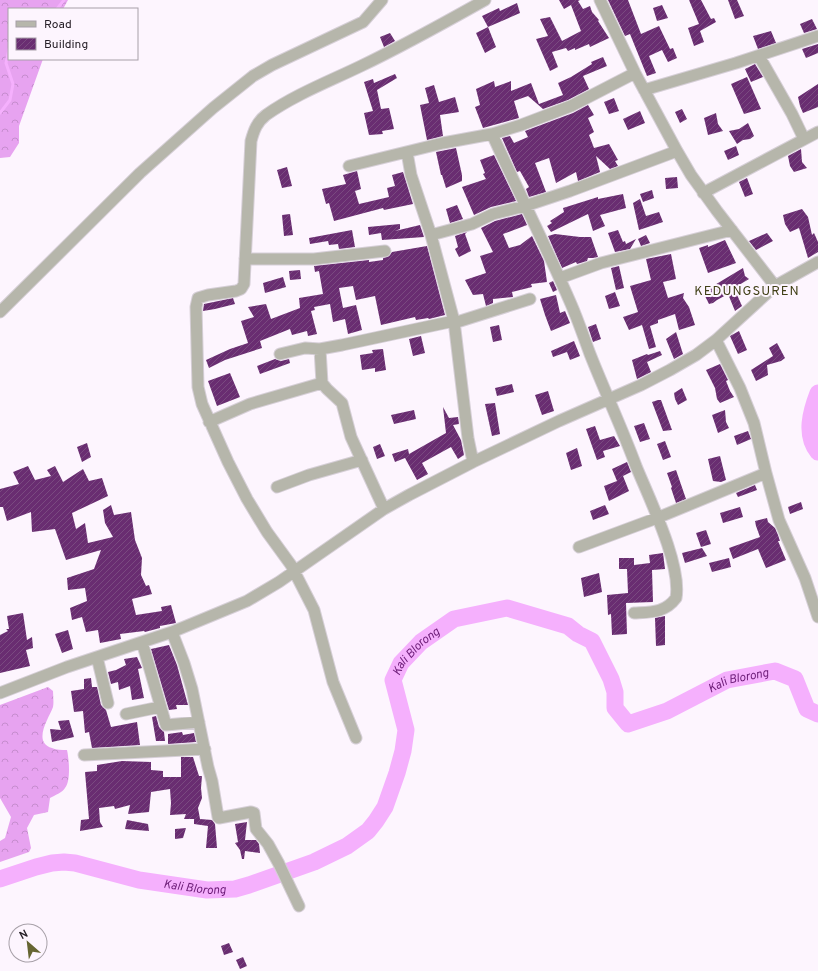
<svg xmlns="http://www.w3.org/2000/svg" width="818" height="971" font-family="Overpass,sans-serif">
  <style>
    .forest { fill: url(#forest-crowns) }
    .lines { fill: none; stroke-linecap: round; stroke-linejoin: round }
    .stream { stroke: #f5b0fd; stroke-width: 3 }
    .river { stroke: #f5b0fd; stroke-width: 17 }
    .building { fill: url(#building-hatch) }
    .minor-casing { stroke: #d6cfd7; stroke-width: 13 }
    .minor { stroke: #b6b6ab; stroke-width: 11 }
    .labels { text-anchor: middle; stroke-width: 4; stroke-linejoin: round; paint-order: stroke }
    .water-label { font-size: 12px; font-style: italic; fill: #6b1b76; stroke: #fdf5fe }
    .quarter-label { font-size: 13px; letter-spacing: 1px; fill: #403f16; stroke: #fdf5fe }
  </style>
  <defs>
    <pattern id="forest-crowns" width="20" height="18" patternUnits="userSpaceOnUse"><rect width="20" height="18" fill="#e7a3f0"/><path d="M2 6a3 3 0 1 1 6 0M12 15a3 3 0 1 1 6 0" fill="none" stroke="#c68cce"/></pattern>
    <pattern id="building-hatch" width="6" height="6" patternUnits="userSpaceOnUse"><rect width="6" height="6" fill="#692d71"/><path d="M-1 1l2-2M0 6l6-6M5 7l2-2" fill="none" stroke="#7a4a80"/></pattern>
  </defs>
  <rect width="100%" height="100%" fill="#fdf5fe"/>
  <path class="forest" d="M0 0H68L63 9H9V59H43L19 126V143L10 157 0 158Z
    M48 687 53 691C53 696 54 702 53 707 49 718 32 742 52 748 56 750 62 750 67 750 69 759 71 781 65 788 62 793 55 795 50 798L48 812 34 815 27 828 31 848 29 852 0 862V841L5 838 11 817 0 798V705Z"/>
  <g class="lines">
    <path class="stream" d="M57 9 64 0
      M0 113 10 100 13 84 6 63 9 49"/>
    <g class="river">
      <path d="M818 393C811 411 804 435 818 452"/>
      <path id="s1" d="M0 879 36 867 52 863 64 862 75 863 139 880 207 890 235 889 249 885 314 862 347 846 368 831 376 821 385 807 397 773 403 751 406 730 393 680 401 663 421 642 454 619 507 608 568 626 578 634 592 641 611 679 615 692V708L628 724 667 711 727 680 775 671 795 679 807 709 818 714"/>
    </g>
  </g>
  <path class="building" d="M559 0H580L578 1 583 9 590 6 592 12 599 20 598 21 609 38 590 47 589 44 575 50V48L568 51 566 48 552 52 558 67 550 71 536 39 548 36 540 19 550 17 562 41 581 31 571 5 564 9Z
    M608 0H628L641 34 659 26 670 49 673 48 677 58 668 62 662 50 649 56 656 73 647 76 630 34 625 36Z
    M689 0H701L711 19 714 18 716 22 700 31 704 42 694 46 688 28 699 24Z
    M728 0H737L744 16 735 19Z
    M517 3 520 13 488 27 482 16 499 8 500 11Z
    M662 5 668 18 657 21 653 8Z
    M812 19 817 29 804 33 800 24Z
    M488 27 496 47 485 53 476 33Z
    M771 31 776 43 758 49 753 36Z
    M390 33 395 41 384 47 380 37Z
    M818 44V53L806 58 802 49Z
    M603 57 607 66 583 76 589 89 568 100 543 109 528 96 514 101 519 118 483 128 475 107 480 105 476 89 494 81 495 87 511 81V91L531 83 539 104 563 95 558 83 571 77 592 64 591 62Z
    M755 64 763 77 751 82 745 69Z
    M395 74 397 78 377 90 381 109 389 108 394 129 382 131 383 134 369 135 364 113 373 111 364 82 373 79 374 83Z
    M747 77 761 109 744 114 731 84Z
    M818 84V107L803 113 800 106 798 97Z
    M434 85 439 102 455 97 459 112 440 115 443 136 427 140 420 105 429 103 425 88Z
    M614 98 619 111 609 114 604 102Z
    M588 105 594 115 588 118 594 132 589 135 594 148 609 144 618 160 615 161 618 166 610 169 596 156 600 172 578 181 576 172 556 183 549 158 535 163 546 192 529 197 526 189 529 187 520 171 517 172 502 138 510 136 514 143 528 137 525 131 573 113Z
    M682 109 687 119 680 123 675 112Z
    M640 111 645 123 628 130 623 119Z
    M716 113 718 124 723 131 708 135 704 118Z
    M748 123 754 136 750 139 743 140 737 144 729 131 739 129Z
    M736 146 739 155 728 160 724 151Z
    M456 148 462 175V181L446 188 442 175H441L436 152Z
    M801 149 802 162 807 168 794 172 790 166 788 156Z
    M494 155 516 201 491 207 474 215 462 187 486 179 483 174 485 173 480 160Z
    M287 167 292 186 282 188 277 170Z
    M357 171 361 189 355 191 359 204 389 197 387 188 395 186 392 175 403 172 413 204 384 210 383 208 334 221 329 203 326 204 322 189 346 184 343 175Z
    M677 177 678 188 666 189 665 178Z
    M747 178 753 194 745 197 739 182Z
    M652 190 654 198 643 202 640 194Z
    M623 194 626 208 600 215 605 226 593 231 588 214 551 232 547 226 552 223 550 221 564 212 563 208 598 197V199Z
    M640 199 646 216 659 212 663 222 639 230 633 203Z
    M457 205 463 219 450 223 446 209Z
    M802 209 808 217 812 235 814 233 818 242V252L808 258 799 228 790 232 785 224 783 215Z
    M290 214 293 235 284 236 282 215Z
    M522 214 527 225 503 234 509 248 520 245 532 236 544 261 547 282 531 284 532 287 512 292 513 297 493 299V303L486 306 483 294 473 295 465 280 486 273 480 256 493 252 481 228 495 221Z
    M400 224V229L395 231 420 225 424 237 382 240 381 233 369 235 368 227Z
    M352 230 355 247 339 249 338 244 329 245 328 241 310 244 309 238Z
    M618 230 623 242 625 241 626 244 636 239 630 249 615 252 608 233Z
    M467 232 465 234 471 251 459 257 455 249 458 247 455 236Z
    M767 233 773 241 756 250 749 241Z
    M555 234 580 237H591L598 257 593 258H588L587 261 577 264 576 262 562 268 548 236Z
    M646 235 650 243 641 246 638 239Z
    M725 240 736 263 708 273 699 248 708 245V247Z
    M427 246 445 315 429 319 428 318 416 320 415 317 381 325 375 296 356 300 353 286 339 288 343 308 356 305 362 330 348 334 345 319 333 322 330 304 314 307 315 310 311 311 317 334 308 336 307 331 292 335 290 329 260 341 262 348 225 360 209 368 206 360 230 349 248 343 241 321 254 317 248 307 266 304 271 319 300 308 299 298 323 294 319 271 315 272 314 266 369 260V262L383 260V258L389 256 392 252Z
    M671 254 676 279 663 282 668 298 684 293 683 298 689 307 695 325 679 330 675 314 658 320V323L650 326 656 347 649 349 642 325 629 330 623 317 638 312 630 286 651 280 646 259Z
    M619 266 624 288 616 290 611 268Z
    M743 268 745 276 749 279 734 288 742 306 735 311 728 294 717 300 713 303 709 304 703 292Z
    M300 270 301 279 290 280 289 271Z
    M283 277 286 287 265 293 263 283Z
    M553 281 557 290 553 292 549 283Z
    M615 292 620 306 609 309 605 296Z
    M556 295 560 313 565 311 570 323 551 331 545 315 540 299Z
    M233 298 235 304 215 309 203 311 204 304Z
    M596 324 601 339 593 342 588 327Z
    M499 325 502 340 493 342 490 327Z
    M739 331 747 350 738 354 730 336Z
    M676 332 683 354 674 359 666 339Z
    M421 336 425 353 413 356 409 339Z
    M574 341 580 356 570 360 567 352 553 357 551 351Z
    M777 343 785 358 781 361 767 365 768 375 756 381 751 370 773 356 769 348Z
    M383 349 386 370 375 372V368L362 370 360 355 373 353 372 350Z
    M660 351 662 355 647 362 651 372 637 379 632 360 647 354 648 355Z
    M275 359 281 361 289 359 290 363 260 374 257 366Z
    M720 364 728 380 726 381 730 391 734 397 720 403 717 399 715 388 706 370Z
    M230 373 240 397 217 406 208 381Z
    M512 384 514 392 497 396 495 388Z
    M682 388 687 400 678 405 675 399 674 393Z
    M548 391 554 411 542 415 535 395Z
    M658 400H661L672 430 663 431 652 402Z
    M495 403 500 434 492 436 485 404Z
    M443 407 449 418 458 417 459 424 453 425 461 440 464 455 458 459 451 447 422 463 428 474 417 480 405 458 395 462 392 454 408 449 409 454 446 433Z
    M414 410 416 419 394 424 391 415Z
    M725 410 726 422 729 428 718 433 712 415Z
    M644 423 650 439 640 442 634 426Z
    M595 426 600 440 614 436 620 446 603 451 605 457 597 460 586 429Z
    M748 431 751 439 737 445 734 436Z
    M665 441 671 457 663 460 657 444Z
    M87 443 91 457 82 462 77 447Z
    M380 444 385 456 377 459 373 447Z
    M577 448 582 466 571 470 566 453Z
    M720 456 726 480 721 482 713 481 708 459Z
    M627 462 631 472 623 476 629 491 609 501 604 486 617 481 612 469Z
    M28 466 35 480 51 476 47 470 55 466 63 482 83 469 89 481 102 478 108 496 72 513 76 529 85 523 88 543 113 537 105 523 103 510 111 505 114 515 131 512 135 540 142 558 141 575 146 586 149 585 152 594 132 599 136 615 162 611 161 607 171 605 176 623 160 626V628L145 632 144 631 120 634 121 639 100 643 98 630 86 632 82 617 72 620 70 608 87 601 85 588 68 590 67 578 94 569 101 550 66 560 55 529 32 532 31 512 7 521 3 507H0V489L19 484 13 472Z
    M676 470 686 499 676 503 671 488 672 487 667 473Z
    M755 485 757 490 738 497 736 493Z
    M801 502 803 509 790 514 788 507Z
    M605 505 609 514 593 520 590 511Z
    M740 507 743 517 723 523 720 513Z
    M767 518 768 522 775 528 778 535 780 541H778L786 560 766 568 758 549 733 559 729 548 760 537 756 526 755 521Z
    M706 530 711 544 701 547 696 533Z
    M702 548 707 556 685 563 682 553Z
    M663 553 665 569 652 570 653 602 626 603 627 634 612 635 611 614 608 615 607 595 628 593 627 569H619V558H634V565L650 563 649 555Z
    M729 558 731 567 712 572 709 563Z
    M599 573 602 592 584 597 581 578Z
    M23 613 27 640 32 637 33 648 26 650 30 666 0 673V635L8 631 6 629H9L7 616Z
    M665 616V645L656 646 655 618Z
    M68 630 73 649 62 653 55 634Z
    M169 645 177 665 188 705H176L177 709 169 710 151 649Z
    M137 657 142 668 138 669 144 698 132 700 130 686 119 690 118 682 111 684 108 672 116 670 126 665 124 659Z
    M91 678 92 687H97L101 705 106 710 111 727 137 722 140 745 92 748 89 732 85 733 83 711 74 712 71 691 84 689V679Z
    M156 716 159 727 164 732 165 741H156L152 717Z
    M69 720 74 737 52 742 50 729 61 730 58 721Z
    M182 732 183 735 194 733 196 742 168 744V734Z
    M181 757H193L199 776H202L201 788 202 798 198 808 200 819 212 820 215 824 217 848H206L208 826 194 824V819H184L186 814 170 815 171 803 170 789 151 792 149 812 128 814 130 805 115 809 114 806 99 808 100 822 103 827 80 831 81 820 89 819 85 772 97 771V765L122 761 151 762V770L163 771V777H181Z
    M127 820 148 824 149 831 125 829Z
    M247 822 245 840H256L259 844 260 853 245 851 244 859H242L240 850 235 843 238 842 235 824Z
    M186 828 183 838 175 839V829Z
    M229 943 233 952 224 955 221 946Z
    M243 957 247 966 240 969 236 960Z"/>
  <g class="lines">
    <g class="minor-casing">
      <path id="minor" d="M600 0 635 73 677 151 691 175 717 211 775 286
        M759 56 792 114 804 139
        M644 90 736 63 818 36
        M492 134C518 191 546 246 571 304 578 320 584 338 590 354 605 392 622 428 636 466 649 498 682 565 676 598 665 613 651 612 634 613
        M407 152 411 175 431 235 454 321 468 438 473 462
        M349 166 443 143 492 134 521 125 571 106 635 73
        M703 193 818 132
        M431 235 472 224 493 214 525 206 570 191 677 151
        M245 259H314L385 251
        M560 278 601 263 732 230
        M0 312 140 173 213 108 253 76 272 65 363 22 382 0
        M454 323 530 299
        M320 349 322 383 327 389 342 403 351 437 384 509
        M280 354 305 348 320 349 342 345 454 321
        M209 422 250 404 322 383
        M766 473 779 520 805 578 818 617
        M277 487 309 475 362 460
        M579 547 657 518 766 473 754 423 740 388 716 340
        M172 632 184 663 192 689 208 767 212 781 218 817 219 818 251 812 254 813 256 829 268 844 279 864 299 906
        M142 642 166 725 199 722
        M97 657 108 703
        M0 693 67 667 172 632 247 601 279 582 384 509 409 495 473 462 559 421 641 385 670 370 696 355 716 340 775 286 818 262
        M126 714 160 707
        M356 738 333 682 314 610 291 565 267 532 247 499 228 462 202 404 198 387 196 307 198 298 208 295 236 291 241 289 244 284 251 141C254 130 257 122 266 115 294 95 330 81 361 66 403 46 444 23 485 0
        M84 755 205 749"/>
    </g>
    <use href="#minor" class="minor"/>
  </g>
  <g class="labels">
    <g class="water-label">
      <text dy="4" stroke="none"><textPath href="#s1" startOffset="585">Kali Blorong</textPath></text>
      <text dy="4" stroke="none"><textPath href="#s1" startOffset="994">Kali Blorong</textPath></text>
      <text dy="4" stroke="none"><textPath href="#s1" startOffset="200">Kali Blorong</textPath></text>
    </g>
    <g class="quarter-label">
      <text x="747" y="295">KEDUNGSUREN</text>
    </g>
  </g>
  <rect x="8" y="8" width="130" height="52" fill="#fdf5fe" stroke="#a7a0a8"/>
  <rect x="16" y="21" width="20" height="6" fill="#b6b6ab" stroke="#a7a0a8"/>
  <text x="44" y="28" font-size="12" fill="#272028">Road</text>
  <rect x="16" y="38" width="20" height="12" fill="url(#building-hatch)" stroke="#a7a0a8"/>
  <text x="44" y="48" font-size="12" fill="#272028">Building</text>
  <g transform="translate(28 943) rotate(332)"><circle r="19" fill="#fdf5fe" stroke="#a7a0a8"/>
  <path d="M0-3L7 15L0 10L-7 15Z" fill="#666532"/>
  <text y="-6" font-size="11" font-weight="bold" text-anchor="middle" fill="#272028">N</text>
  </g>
</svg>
